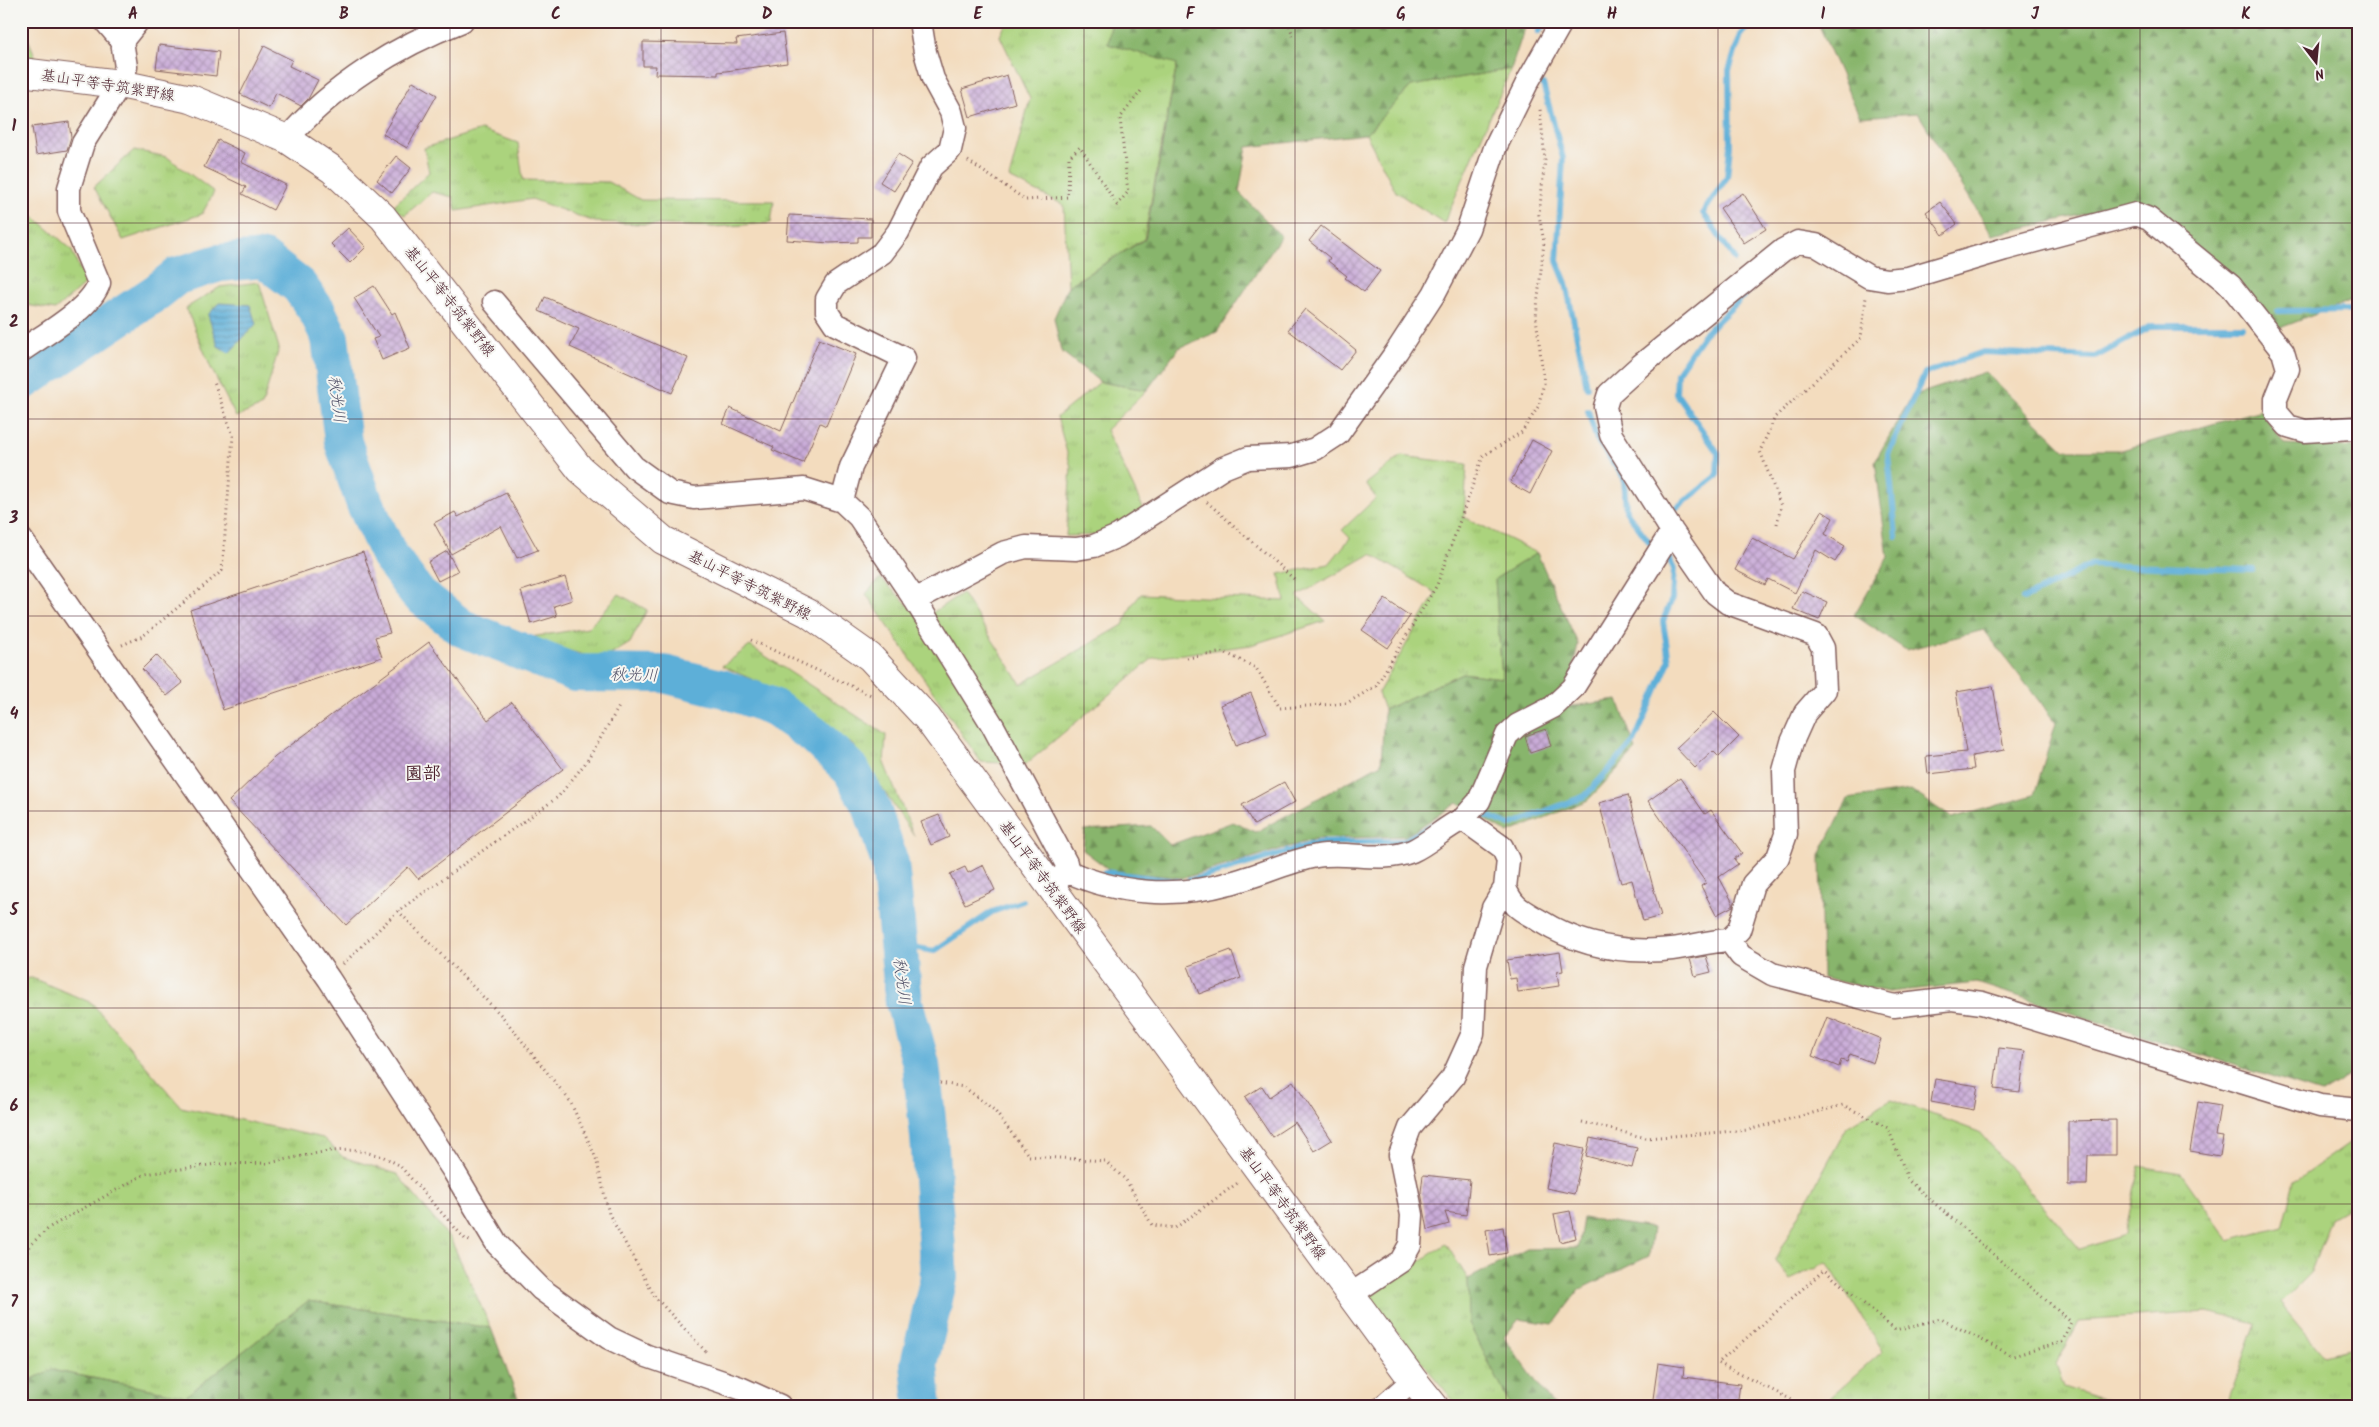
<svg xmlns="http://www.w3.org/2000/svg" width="2379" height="1427" font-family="Kalam,'Klee One',sans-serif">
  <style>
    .grass { fill: url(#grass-tufts); stroke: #7a7954 }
    .forest { fill: url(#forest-firs); stroke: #696a4c }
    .water { fill: url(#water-rules); stroke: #546782 }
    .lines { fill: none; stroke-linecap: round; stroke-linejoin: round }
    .stream { stroke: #5dafd8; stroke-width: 6 }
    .river { stroke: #5dafd8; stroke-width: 38 }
    .building { fill: url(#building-cross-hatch) }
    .minor-casing { stroke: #85615e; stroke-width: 25 }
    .major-casing { stroke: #85615e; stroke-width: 30 }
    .path { stroke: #85615e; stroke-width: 3; stroke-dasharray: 1 4; stroke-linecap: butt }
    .minor { stroke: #fff; stroke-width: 22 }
    .major { stroke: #fff; stroke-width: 28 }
    .grid { fill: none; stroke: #4a1f2b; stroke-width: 1; stroke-opacity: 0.55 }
    .labels { text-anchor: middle; stroke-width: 4; stroke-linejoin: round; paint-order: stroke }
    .street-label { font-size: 15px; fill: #4a1f2b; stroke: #f6f6f2 }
    .water-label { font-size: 16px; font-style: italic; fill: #515168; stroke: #f6f6f2 }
    .quarter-label { font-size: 18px; font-weight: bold; fill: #4a1f2b; stroke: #f6f6f2 }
    .neatline { fill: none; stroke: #4a1f2b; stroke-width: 2 }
    .grid-label { font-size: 16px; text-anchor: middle; font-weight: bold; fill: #4a1f2b }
  </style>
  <defs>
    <pattern id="grass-tufts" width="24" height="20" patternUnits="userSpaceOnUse" patternTransform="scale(1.25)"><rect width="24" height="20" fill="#abd37d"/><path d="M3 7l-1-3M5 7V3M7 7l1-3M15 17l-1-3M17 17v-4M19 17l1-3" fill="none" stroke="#95b56c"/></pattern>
    <pattern id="forest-firs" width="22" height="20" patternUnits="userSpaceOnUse" patternTransform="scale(1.25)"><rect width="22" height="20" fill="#88b56c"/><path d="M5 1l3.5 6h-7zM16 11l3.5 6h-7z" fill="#719359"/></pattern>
    <pattern id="water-rules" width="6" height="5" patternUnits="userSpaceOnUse" patternTransform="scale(1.25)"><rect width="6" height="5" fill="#5dafd8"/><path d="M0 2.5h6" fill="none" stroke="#4f8eaf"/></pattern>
    <pattern id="building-cross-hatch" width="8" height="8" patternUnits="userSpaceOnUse" patternTransform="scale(1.25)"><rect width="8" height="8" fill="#c9abd8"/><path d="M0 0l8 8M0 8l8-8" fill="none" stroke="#a58baf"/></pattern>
  </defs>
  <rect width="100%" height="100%" fill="#f6f6f2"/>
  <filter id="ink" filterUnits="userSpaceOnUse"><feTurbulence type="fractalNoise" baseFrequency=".02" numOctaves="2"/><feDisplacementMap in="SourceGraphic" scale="10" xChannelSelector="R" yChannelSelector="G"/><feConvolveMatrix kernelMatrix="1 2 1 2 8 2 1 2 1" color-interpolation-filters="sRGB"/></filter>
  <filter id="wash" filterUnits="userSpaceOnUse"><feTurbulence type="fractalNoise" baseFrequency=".0096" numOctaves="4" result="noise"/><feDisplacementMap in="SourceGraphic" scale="20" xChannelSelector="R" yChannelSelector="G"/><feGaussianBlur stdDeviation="1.12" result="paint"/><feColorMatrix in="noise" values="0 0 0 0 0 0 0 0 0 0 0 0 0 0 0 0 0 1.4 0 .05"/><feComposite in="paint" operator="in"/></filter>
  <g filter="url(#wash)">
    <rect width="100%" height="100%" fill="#f3dcbe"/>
    <path class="grass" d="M1007 21H1105L1111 25 1108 44 1177 63 1144 239 1068 286 1064 205 1009 178 1030 99 1000 36Z
      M21 22 36 58 21 56Z
      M1511 69 1444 223 1396 192 1366 134 1411 86Z
      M481 130 518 143 523 180 608 182 641 200 774 201 771 223 714 227 595 222 532 199 456 211 453 197 432 192 405 215 391 208 429 172 424 148Z
      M134 150 167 157 214 192 202 214 123 240 94 187Z
      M21 205 71 249 86 283 55 310 21 304Z
      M259 282 279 348 262 406 236 417 211 368 186 308 220 287Z
      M1100 382 1147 390 1106 430 1143 508 1104 535 1066 536 1071 467 1057 417Z
      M1401 456 1467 464 1464 517 1537 553 1495 579 1502 678 1462 673 1384 710 1378 693 1436 593 1371 554 1297 596 1325 621 1251 645 1153 658 1026 764 981 762 866 594 880 578 923 619 962 593 1021 684 1123 625 1132 605 1141 594 1285 601 1279 574 1329 564 1350 538 1342 530 1376 498 1366 484Z
      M619 594 647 610 630 643 602 660 524 638 588 628Z
      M750 646 886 735 884 763 914 836 853 745 783 693 722 666Z
      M32 978 92 1003 181 1107 323 1138 343 1157 397 1174 451 1240 491 1328 308 1301 186 1396 51 1370 22 1384 21 1390V979Z
      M1891 1099 1979 1132 2080 1249 2125 1235 2139 1166 2181 1173 2229 1241 2282 1227 2294 1182 2358 1137V1202L2331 1218 2310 1273 2280 1303 2323 1355 2358 1347V1406H2216L2228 1402 2256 1323 2207 1312 2079 1321 2056 1364 2064 1387 2123 1406H1821L1883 1351 1827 1262 1790 1280 1775 1259 1847 1127Z
      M1446 1244 1468 1279 1470 1324 1511 1406H1458L1367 1296Z"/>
    <path class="forest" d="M1151 21H1527L1511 69 1411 86 1366 134 1247 147 1239 192 1281 236 1217 332 1179 348 1147 390 1100 382 1061 351 1054 318 1068 286 1145 239 1177 64 1108 44 1111 25Z
      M1817 21H2358V298L2280 328 2139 202 1992 235 1918 113 1860 117Z
      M1985 372 2065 450H2122L2261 410 2284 444 2358 448V1070L2321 1093 1977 983 1888 992 1822 978 1820 855 1848 799 1911 790 1952 818 2034 795 2056 723 1984 630 1906 650 1854 615 1888 557 1875 461 1912 396Z
      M1537 553 1578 644 1565 707 1618 700 1636 750 1588 800 1508 833 1457 803 1406 836 1315 839 1183 878 1111 871 1083 850 1085 830 1151 826 1170 845 1233 822 1256 832 1381 764 1384 710 1462 673 1502 678 1495 579Z
      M1583 1218 1653 1228 1649 1256 1579 1290 1553 1324 1519 1319 1504 1337 1550 1401 1557 1406H1511L1469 1324 1468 1279 1527 1249 1578 1248Z
      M308 1301 491 1328 521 1406H21L22 1384 51 1370 186 1396Z"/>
    <path class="water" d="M219 303 250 305 256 324 229 353 218 346 208 315Z"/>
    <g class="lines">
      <path class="stream" d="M1538 32 1548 21
        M1543 84 1563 158 1557 261 1566 283 1587 387
        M1735 259 1703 213 1727 177 1730 146 1729 70 1741 35 1754 21
        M2278 311 2358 310
        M1588 411 1597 440 1624 478 1626 511 1650 543
        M1676 508 1717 476 1718 453 1676 393 1677 373 1704 334 1749 291
        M1896 536 1888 454 1925 373 1983 352 2095 357 2152 326H2242
        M2023 599 2091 565 2253 570
        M1485 815 1510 825 1585 796 1634 742 1669 661 1663 621 1672 599 1674 569 1668 557
        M1105 872 1180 882
        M1189 881 1317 843 1404 841 1441 820
        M898 944 934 951 992 912 1023 901"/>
      <path class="river" d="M21 383 157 292 177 276 219 263 264 259 299 286 317 311 330 338 343 442 365 504 389 555 417 593 462 628 575 673 664 674 724 689 771 706 814 735 851 770 872 809 890 863 904 1002 921 1064 929 1137 939 1277 919 1364 923 1406"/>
    </g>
    <g id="blocks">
      <path class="building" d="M783 33 787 63 718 72V75L655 74 656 66H643V42L737 44 736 39Z
        M159 45 219 52 216 76 156 69Z
        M264 46 292 60 289 66 318 80 308 99 301 106 276 93 269 108 240 94Z
        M1007 75 1015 103 970 117 962 89Z
        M413 81 437 95 407 148 383 134Z
        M69 122 71 137 67 150 36 155 32 127Z
        M218 140 245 153 241 162 286 185 273 210 242 194 246 187 204 167Z
        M898 154 912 163 894 191 880 182Z
        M396 156 411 168 392 193 377 180Z
        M1743 193 1766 229 1744 243 1720 208Z
        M1940 202 1957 224 1943 235 1926 212Z
        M789 215 871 219V237H858V242L830 243 787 240Z
        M1321 226 1380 271 1364 292 1345 278 1347 276 1328 261 1330 258 1309 241Z
        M348 228 366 247 350 263 331 244Z
        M374 286 392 314 395 312 410 348 382 360 373 339 379 337 354 298Z
        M545 297 688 358 672 393 570 347 579 329 539 311Z
        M1305 309 1356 350 1340 370 1288 330Z
        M819 339 856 354 826 426 820 423 803 463 772 450 774 447 723 424 730 408 781 431Z
        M1532 440 1552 451 1530 494 1510 483Z
        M506 493 538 550 517 558 501 526 451 554 434 523 455 512 458 517Z
        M1822 511 1833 518 1825 534 1845 546 1835 562 1816 550 1795 593 1768 579 1765 585 1735 570 1752 538 1793 559Z
        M447 551 458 571 438 581 428 562Z
        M363 552 390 633 375 637 382 657 223 710 190 610Z
        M565 577 572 600 554 606 557 616 531 624 521 591Z
        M1802 591 1827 602 1819 620 1793 609Z
        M1385 599 1410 616 1388 648 1362 630Z
        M429 642 488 720 512 702 563 769 418 879 408 867 346 925 229 801 275 757Z
        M156 655 183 683 167 696 142 669Z
        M1993 686 2004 750 1972 756 1974 769 1928 774 1926 756 1966 752 1956 692Z
        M1251 693 1267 733 1236 745 1220 705Z
        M1714 712 1739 737 1719 757 1713 751 1695 768 1676 748Z
        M1546 729 1551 746 1530 753 1525 736Z
        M1680 778 1705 814 1711 810 1742 853 1734 859 1738 864 1719 877 1733 903V906L1716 915 1701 886 1706 883 1648 801Z
        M1284 782 1295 802 1254 825 1242 805Z
        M1628 795 1661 916 1643 921 1632 880 1621 883 1599 803Z
        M939 815 949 837 931 845 921 822Z
        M983 865 995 890 965 904 950 874 965 867 968 873Z
        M1231 950 1241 978 1199 994 1188 966Z
        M1560 952 1563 971 1557 972 1559 986 1518 992 1516 978 1510 979 1507 960Z
        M1706 956 1711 972 1695 976 1690 959Z
        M1827 1017 1881 1039 1873 1063 1850 1054 1847 1062 1841 1060 1839 1067 1812 1056Z
        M1999 1048 2025 1051 2020 1092 1994 1089Z
        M1935 1079 1978 1086 1974 1110 1931 1102Z
        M1293 1081 1332 1140 1314 1151 1295 1122 1272 1137 1245 1097 1262 1086 1269 1097Z
        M2198 1102 2220 1106 2215 1136 2223 1137 2220 1156 2190 1151Z
        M2116 1120V1155H2088L2087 1185H2068V1121Z
        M1590 1138 1637 1148 1632 1168 1586 1156Z
        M1555 1143 1584 1149 1574 1194 1546 1188Z
        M1423 1175 1470 1180 1466 1215 1445 1212 1449 1224 1428 1230 1421 1192Z
        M1570 1211 1576 1238 1560 1242 1554 1214Z
        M1503 1227 1507 1253 1490 1256 1486 1230Z
        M1658 1363 1684 1367 1683 1377 1740 1384 1737 1406H1652Z"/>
    </g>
  </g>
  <g filter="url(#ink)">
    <use href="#blocks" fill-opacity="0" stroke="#85615e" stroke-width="1"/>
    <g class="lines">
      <g class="minor-casing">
        <path id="minor" d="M122 41 138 21
          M287 139C332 86 397 46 462 21
          M494 302 634 467 670 493 694 498 804 489 842 501 859 517 915 600 993 726 1066 863 1067 871 1057 881
          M21 351C43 335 91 309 99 283L69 211V188L83 143 120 84 126 67 122 41 105 21
          M842 501 851 467 904 358 835 324 827 312V299L836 284 882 253 898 232 931 167 950 150 955 128 951 112 933 79 925 52 920 21
          M21 539 329 979 453 1170 497 1244 541 1289 609 1338 647 1356 740 1388 780 1406
          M915 600 1003 553 1026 547 1076 549 1094 546 1118 536 1223 468 1248 458 1292 456 1315 449 1338 434 1397 351 1434 294 1468 229 1495 148 1528 81 1562 21
          M1463 819 1479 801 1507 735 1518 725 1553 707 1573 688 1672 531
          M1067 871C1118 895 1176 898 1230 883 1259 876 1288 861 1317 856 1349 851 1381 863 1412 851 1430 843 1445 827 1463 819L1502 847 1508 860 1505 888 1493 908 1476 966 1473 1033 1453 1077 1410 1128 1400 1155 1412 1215 1410 1245 1401 1261 1350 1295
          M1505 888C1514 909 1522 910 1540 921 1580 946 1625 954 1672 949 1691 947 1709 941 1729 940L1741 956 1772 974 1894 1006 1952 999 1982 1003 2320 1106 2358 1110
          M1729 940 1739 930 1753 884 1778 857 1786 834 1784 771 1792 742 1805 713 1825 690 1823 648 1816 635 1728 603 1715 593 1672 531 1611 435 1605 407 1609 394 1641 365 1783 250 1798 242 1816 245 1869 277 1887 280 1908 278 2005 249 2136 214 2149 219 2231 286 2283 352 2288 369 2276 399V412L2288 426 2305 431 2352 428 2358 430
          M1384 1406 1413 1380"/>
      </g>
      <g class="major-casing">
        <path id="major" d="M21 72 120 84 191 99 287 139 333 170 383 217 580 469 663 540 808 613 870 657 927 718 1413 1380 1434 1406"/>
      </g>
      <path class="path" d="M1288 21 1293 36
        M968 161 1026 200 1068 197 1069 157 1080 147 1117 205 1128 192 1120 118 1141 91
        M1207 502 1294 579
        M1777 524 1781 506 1760 451 1775 417 1861 338 1866 297
        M751 640 871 695
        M122 645 143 636 222 571 233 436 214 382
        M1187 658 1224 652 1256 668 1280 708 1347 703 1376 686 1437 585 1483 456 1522 432 1538 407 1544 383 1536 317 1544 242 1539 215 1545 160 1540 109
        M398 911 502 1016 570 1101 596 1158 609 1214 655 1297 707 1353
        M343 964 398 911 558 797 587 761 620 705
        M940 1083 964 1087 994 1110 1029 1156 1105 1161 1126 1180 1152 1225 1175 1228 1239 1182
        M1582 1122 1646 1138 1748 1130 1843 1105 1888 1128 1909 1181 2071 1322 2062 1342 2013 1356 1941 1319 1895 1330 1824 1270 1718 1363 1804 1406
        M21 1271 29 1246 50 1227 145 1174 217 1164 268 1163 328 1151 355 1150 382 1156 399 1165 465 1239 470 1241"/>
      <use href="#minor" class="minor"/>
      <use href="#major" class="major"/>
    </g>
  </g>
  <path class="grid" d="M239 21V1406M450 21V1406M661 21V1406M873 21V1406M1084 21V1406M1295 21V1406M1506 21V1406M1718 21V1406M1929 21V1406M2140 21V1406M21 223H2358M21 419H2358M21 616H2358M21 811H2358M21 1008H2358M21 1204H2358"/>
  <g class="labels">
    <g class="street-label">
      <text transform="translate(108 85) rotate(9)" y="5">基山平等寺筑紫野線</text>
      <text transform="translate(450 301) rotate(52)" y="5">基山平等寺筑紫野線</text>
      <text transform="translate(750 585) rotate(27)" y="5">基山平等寺筑紫野線</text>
      <text transform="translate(1043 877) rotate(54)" y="5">基山平等寺筑紫野線</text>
      <text transform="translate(1283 1203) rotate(54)" y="5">基山平等寺筑紫野線</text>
    </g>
    <g class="water-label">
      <text transform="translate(338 399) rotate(83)" y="6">秋光川</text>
      <text transform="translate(634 674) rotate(1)" y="6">秋光川</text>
      <text transform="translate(903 981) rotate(83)" y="6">秋光川</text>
    </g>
    <g class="quarter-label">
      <text x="423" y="779">園部</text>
    </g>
  </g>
  <rect width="2379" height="1427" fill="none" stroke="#f6f6f2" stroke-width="55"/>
  <g transform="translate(2316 62) rotate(164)" stroke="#f6f6f2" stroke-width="4" paint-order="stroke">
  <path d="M0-4L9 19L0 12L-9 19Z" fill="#4a1f2b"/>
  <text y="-8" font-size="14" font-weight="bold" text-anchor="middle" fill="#4a1f2b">N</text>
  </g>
  <rect x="28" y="28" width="2324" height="1372" class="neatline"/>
  <g class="grid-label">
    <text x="133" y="19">A</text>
    <text x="344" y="19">B</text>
    <text x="556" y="19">C</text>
    <text x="767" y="19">D</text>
    <text x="978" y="19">E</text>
    <text x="1190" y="19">F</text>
    <text x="1401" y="19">G</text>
    <text x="1612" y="19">H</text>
    <text x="1823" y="19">I</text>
    <text x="2035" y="19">J</text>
    <text x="2246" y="19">K</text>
    <text x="14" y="131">1</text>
    <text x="14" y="327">2</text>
    <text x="14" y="523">3</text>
    <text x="14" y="719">4</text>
    <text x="14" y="915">5</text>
    <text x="14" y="1111">6</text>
    <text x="14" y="1307">7</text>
  </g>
</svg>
